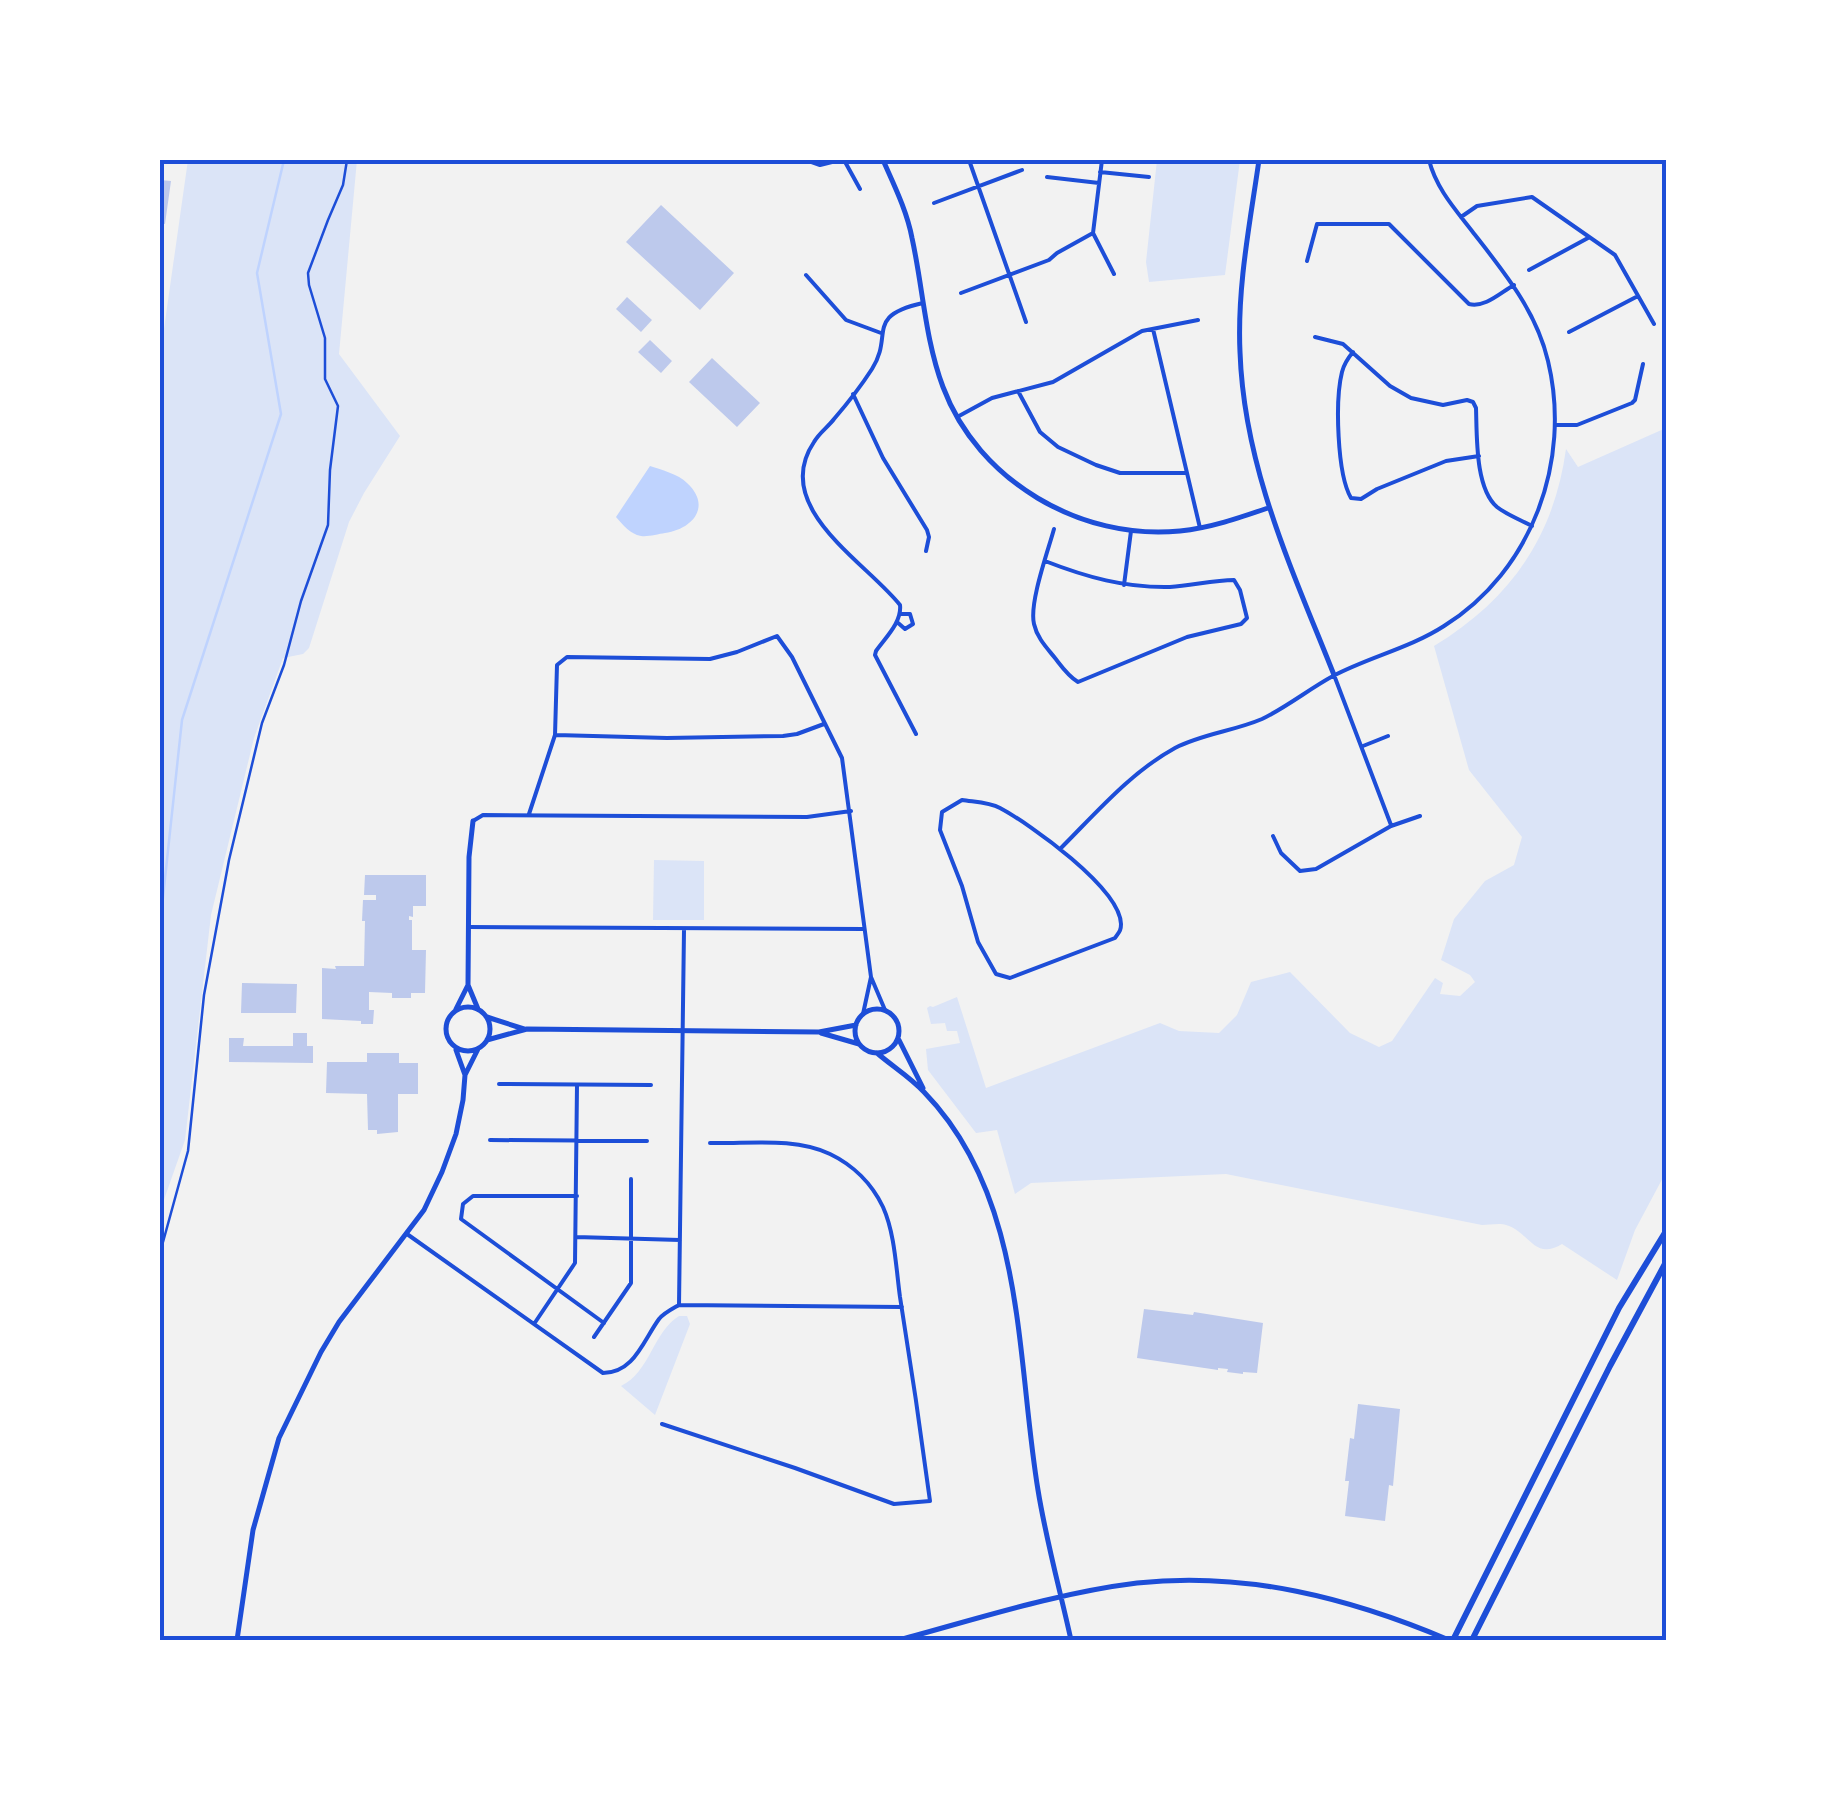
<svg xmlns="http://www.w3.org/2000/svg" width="1826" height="1800" font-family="'Public Sans',sans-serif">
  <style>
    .green { fill: #dbe4f7 }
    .water { fill: #bfd3fe }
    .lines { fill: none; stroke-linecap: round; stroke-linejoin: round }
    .stream { stroke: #bfd3fe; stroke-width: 2.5 }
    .building { fill: #bdc9ec }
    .path { stroke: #1d4ed8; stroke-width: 2.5 }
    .minor { stroke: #1d4ed8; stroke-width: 4 }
    .tertiary { stroke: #1d4ed8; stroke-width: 5 }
    .secondary { stroke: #1d4ed8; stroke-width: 6 }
    .neatline { fill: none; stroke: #1d4ed8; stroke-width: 4 }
  </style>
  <rect width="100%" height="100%" fill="#f2f2f2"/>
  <path class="green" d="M188 160H357L339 354 400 436 364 493 349 522 309 648 303 654 283 658 254 738 211 915 185 1140 160 1211V357Z
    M1157 160H1240L1225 275 1149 282 1146 262Z
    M1666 428V1172L1635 1230 1617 1280 1562 1244C1534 1261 1530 1232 1506 1225 1500 1223 1489 1225 1482 1225L1226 1174 1031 1183 1015 1194 997 1130 976 1133 928 1070 926 1049 960 1043 957 1031H947L945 1023 931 1024 927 1008 930 1006 933 1007 957 997 986 1088 1160 1023 1179 1031 1219 1033 1237 1015 1251 982 1290 972 1350 1033 1379 1047 1392 1041 1435 978 1443 983 1440 994 1460 996 1475 982 1470 975 1441 960 1454 919 1485 881 1514 865 1522 837 1469 770 1434 646C1510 600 1554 537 1566 449L1578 467Z
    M654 860 704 861V920H653Z
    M679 1316H687L690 1324 655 1415 621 1386C650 1372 653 1332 679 1316Z"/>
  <path class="water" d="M650 466C662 470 678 474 687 483 712 506 693 529 665 533 658 534 648 537 641 536 630 534 623 525 616 517Z"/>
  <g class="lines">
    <path class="stream" d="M160 925 182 720 281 414 257 273 284 160"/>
  </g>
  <path class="building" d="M160 180 171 181 165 224 160 223Z
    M661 205 734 273 700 310 626 242Z
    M627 297 652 320 641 332 616 309Z
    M650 340 672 361 661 373 638 352Z
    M712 358 760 403 737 427 689 382Z
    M365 875H426V906H413V917L409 916V920H412V950H426L425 993H411V998H392V993L369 992V1010H374L373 1024H361V1021L322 1019V968L336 969 335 966H364L365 921H362L363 900H376V895H364Z
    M242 983 297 984 296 1013H241Z
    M293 1033H307V1046H313V1063L229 1062V1038H244L243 1046H293Z
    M367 1053H399V1063H418V1094H398V1132L377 1134V1130H368L367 1094 326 1093 327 1062H367Z
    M1144 1309 1193 1315 1194 1312 1263 1323 1257 1373 1243 1372V1374L1227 1372 1228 1369 1218 1368V1370L1137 1358Z
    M1358 1404 1400 1409 1393 1486 1389 1485 1385 1521 1345 1516 1349 1481H1345L1350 1438 1354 1439Z"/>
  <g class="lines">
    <path class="path" d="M160 1244 163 1242 188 1151 204 995 229 860 262 723 284 665 301 601 328 525 330 470 338 406 325 379V338L309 285 308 273 328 220 343 185 347 160"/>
    <path class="minor" d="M806 160 820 165 840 160
      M844 160 860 189
      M969 160 1026 322
      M1102 160 1093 233 1114 274
      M1100 172 1149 177
      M1047 177 1099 183
      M934 203 1022 170
      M1461 217 1477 206 1532 197 1615 255 1654 324
      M1307 261 1317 224H1389L1469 304C1485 308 1500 293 1514 285
      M1529 270 1588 238
      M806 275 846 320 881 333
      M961 293 1049 260 1057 253 1093 233
      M1153 329 1200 528
      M1569 332 1638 296
      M1315 337 1343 344 1390 386 1411 398 1443 405 1467 400 1473 402 1476 408C1477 436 1475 488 1497 507 1507 515 1521 520 1532 526
      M1353 352C1348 358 1344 364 1342 372 1335 400 1337 474 1351 498L1361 499 1377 489 1446 461 1479 456
      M1018 391 1040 432 1058 447 1096 465 1120 473H1187
      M853 394 883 458 927 530 929 537 926 551
      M959 416 992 398 1053 382 1142 331 1198 320
      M1556 425H1577L1632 403 1635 400 1643 364
      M1045 561C1086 577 1125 588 1170 587 1191 586 1213 580 1234 580L1240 590 1247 618 1241 624 1187 637 1078 682C1068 676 1062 667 1055 658 1047 648 1037 638 1034 624 1029 603 1048 551 1054 529
      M1124 585 1131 531
      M897 622 905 629 913 624 910 614H901
      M1334 675 1391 825
      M916 734 875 655 876 651C886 637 902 622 900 605 866 562 770 507 814 442 819 433 828 427 834 419 847 404 861 386 872 369 894 335 864 316 923 303
      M556 735 667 738 783 736 797 734 824 724
      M1363 746 1388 736
      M962 800C974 802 989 802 1000 808 1030 824 1120 888 1121 924 1121 931 1119 932 1115 938L1010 978 996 974 978 942 962 886 940 830 942 812Z
      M529 814 555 735 557 665 567 657 710 659 737 652 777 636 792 657 842 758 871 977 885 1010
      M473 821 483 815 807 817 851 811
      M1273 836 1281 853 1300 871 1316 869 1391 826 1420 816
      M1061 848C1096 813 1131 772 1175 748 1202 734 1234 731 1262 719 1287 707 1309 689 1333 676 1369 657 1410 648 1444 626 1532 571 1572 461 1548 361 1536 310 1503 271 1472 231 1455 209 1436 188 1429 160
      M468 927 863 929
      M863 1014 871 977
      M499 1084 651 1085
      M490 1140 647 1141
      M577 1196H473L463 1204 461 1219 604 1323
      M407 1234 603 1373C634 1373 643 1341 659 1319 664 1313 672 1309 679 1305
      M576 1237 680 1240
      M679 1305 684 930
      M679 1305 902 1307
      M534 1324 575 1263 577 1085
      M594 1337 631 1283V1179
      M662 1424 795 1468 894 1504 930 1501C921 1433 911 1365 900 1297 896 1268 895 1234 883 1207 872 1184 853 1165 830 1154 794 1137 749 1144 710 1143"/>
    <path class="tertiary" d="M883 160C894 185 907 211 912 238 923 288 925 339 943 387 978 481 1081 541 1180 531 1210 528 1239 518 1268 508
      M1259 160C1250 223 1237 287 1240 352 1244 468 1292 569 1334 675
      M473 821 469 857 468 985 478 1009
      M446 1029a22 22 0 1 1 44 0a22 22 0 1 1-44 0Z
      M855 1031a22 22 0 1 1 44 0a22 22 0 1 1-44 0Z
      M456 1009 468 985
      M487 1017 524 1029
      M821 1033 859 1044
      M487 1040 527 1029 819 1032 856 1025
      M899 1040 923 1088
      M456 1050 465 1075
      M877 1053C892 1066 910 1077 924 1092 1026 1197 1016 1356 1038 1490 1046 1540 1060 1590 1071 1640
      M237 1640 253 1530 279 1438 321 1352 339 1322 424 1210 442 1172 456 1134 463 1100 465 1075 478 1049
      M899 1640C977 1619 1056 1593 1137 1583 1245 1571 1350 1598 1449 1640"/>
    <path class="secondary" d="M1453 1640 1619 1308 1666 1231
      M1472 1640 1610 1366 1666 1262"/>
  </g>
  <rect width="1826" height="1800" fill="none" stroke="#ffffff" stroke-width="325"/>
  <rect x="162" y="162" width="1502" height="1476" class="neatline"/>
</svg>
